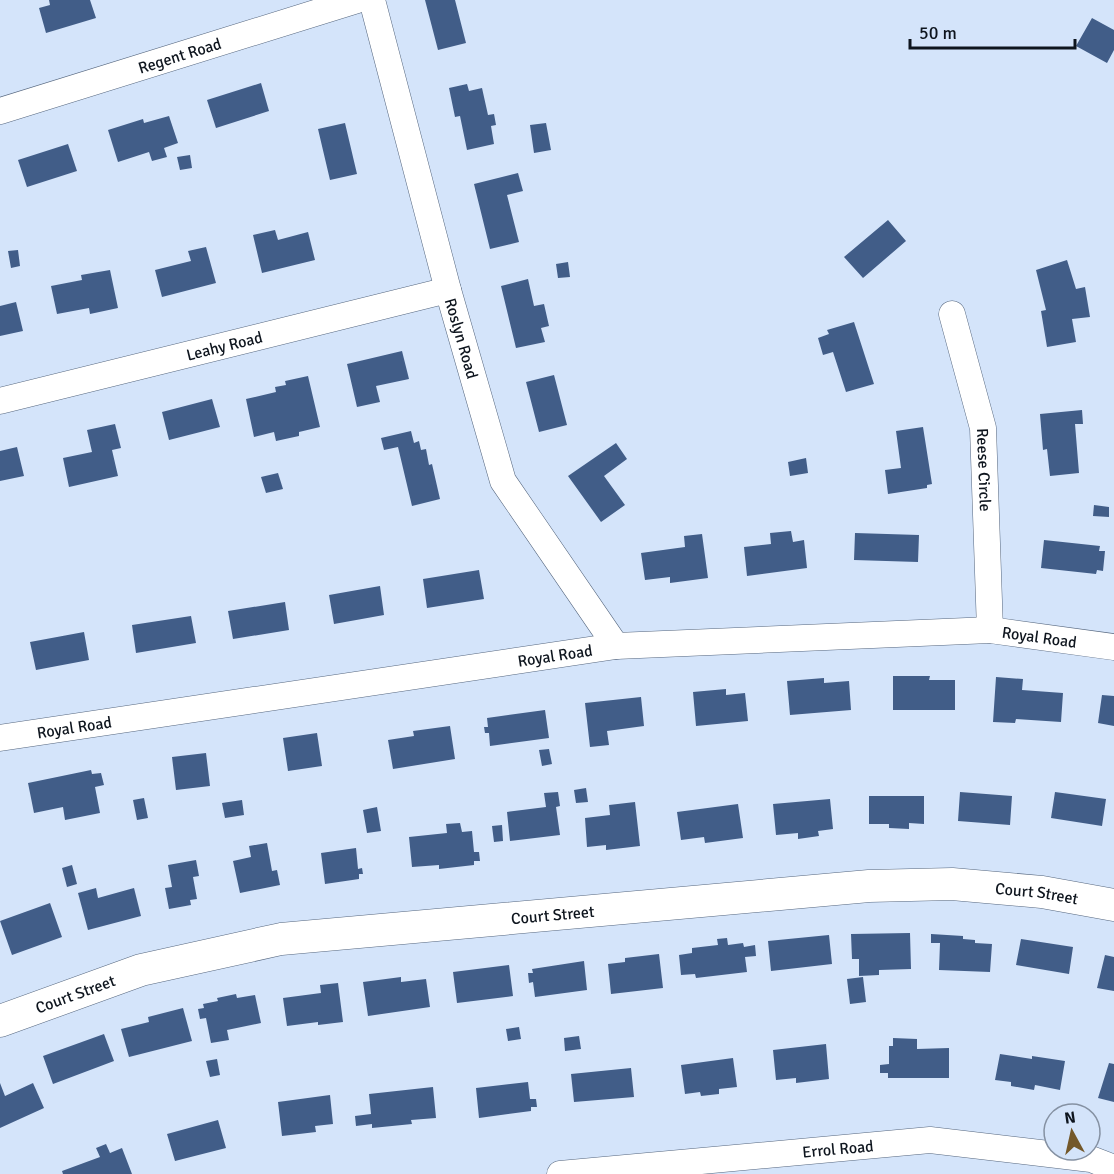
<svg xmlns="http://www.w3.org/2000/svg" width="1114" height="1174" font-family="Signika,sans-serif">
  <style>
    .building { fill: #415d88 }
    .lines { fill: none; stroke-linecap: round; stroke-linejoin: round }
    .minor-casing { stroke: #56677f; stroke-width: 27 }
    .tertiary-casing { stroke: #56677f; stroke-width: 33 }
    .minor { stroke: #fff; stroke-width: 26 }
    .tertiary { stroke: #fff; stroke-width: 32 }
    .labels { text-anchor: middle; stroke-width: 6; stroke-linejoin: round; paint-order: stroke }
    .street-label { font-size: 16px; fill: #0e151e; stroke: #d4e4fa }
  </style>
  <rect width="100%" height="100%" fill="#d4e4fa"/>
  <path class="building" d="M49 0H90L96 18 46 33 39 8 50 5Z
    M425 0H455L466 43 438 50Z
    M1092 18 1114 30V50L1107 63 1076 46Z
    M261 83 269 111 216 128 207 100Z
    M467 84 469 91 482 88 488 115 494 114 496 125 491 126 494 144 467 150 460 116 455 117 449 88Z
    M169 116 178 143 164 148 167 157 152 161 149 152 118 162 108 130 143 119 144 123Z
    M345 123 357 174 330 180 318 129Z
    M546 123 551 150 534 153 530 125Z
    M68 144 77 171 27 187 18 160Z
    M190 155 192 168 180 170 177 157Z
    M518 173 523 191 507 195 519 242 490 249 474 184Z
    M888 220 906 241 863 278 844 257Z
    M275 230 278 240 308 232 315 260 262 273 253 235Z
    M206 247 216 283 162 297 155 270 191 261 188 251Z
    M18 250 20 266 11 268 8 251Z
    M1067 260 1076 289 1085 287 1090 317 1072 319 1076 342 1047 347 1041 311 1046 310 1036 270Z
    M568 262 570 277 558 278 556 264Z
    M110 270 118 308 90 314 89 308 57 314 51 286 82 280 81 275Z
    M528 279 534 306 544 304 549 326 541 328 545 342 516 348 501 286Z
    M16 302 23 331 0 336V306Z
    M854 322 874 384 846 392 833 352 823 355 818 338 829 334 827 330Z
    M402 351 409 379 376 386 380 402 357 407 347 364Z
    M554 375 567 425 539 432 526 382Z
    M308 376 320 427 299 432V436L276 441 274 432 254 437 246 399 276 392 275 387 286 385 285 381Z
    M212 399 220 427 169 440 162 412Z
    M1082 410 1083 424H1075L1079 473 1050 476 1047 449 1043 450 1040 414Z
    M115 424 121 448 112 450 118 476 69 487 63 458 92 452 87 430Z
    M923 427 932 484 927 485V488L888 494 885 470 901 468 896 431Z
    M411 431 414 443 419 441 421 450 426 449 429 465 432 464 440 499 412 506 398 447 384 450 381 438Z
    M616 443 627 459 604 476 625 505 601 522 568 476Z
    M17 447 24 476 0 481V451Z
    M806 458 808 473 790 476 788 462Z
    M278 473 283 489 266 493 261 477Z
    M1094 505 1109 507V517L1093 516Z
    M791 531 793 542 804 540 807 568 747 576 744 547 771 544 770 533Z
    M855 533 919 535 918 562 854 560Z
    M702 534 708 578 670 583V577L645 580 641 553 685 547 684 536Z
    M1044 540 1100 546 1099 551H1105L1103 571 1097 570 1096 574 1041 568Z
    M479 570 484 599 427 608 423 579Z
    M380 586 384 615 334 624 329 595Z
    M285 602 289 630 233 639 228 611Z
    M191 616 196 643 136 653 132 625Z
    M84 632 89 660 36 670 30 642Z
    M893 676H930L929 680H955V710H893Z
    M996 677 1023 679 1022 690 1063 693 1061 722 1016 719 1015 723 993 722Z
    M824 678V683L849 681 851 710 790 715 787 681Z
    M726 689V695L745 693 748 721 696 726 693 692Z
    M1102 695 1114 696V726L1098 723Z
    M641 697 644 726 607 731 609 745 590 747 585 703Z
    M545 710 549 738 490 746 489 733H485L484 727H488L487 718Z
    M450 726 455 759 393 769 388 740 414 736 413 731Z
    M317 733 322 766 288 771 283 738Z
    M549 749 552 764 542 766 539 750Z
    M206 753 210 786 176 790 172 757Z
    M91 770 92 774 101 773 104 785 95 787 100 813 65 820 63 807 34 813 28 783Z
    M586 788 588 802 576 803 574 790Z
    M558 792 560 806 556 807 560 835 510 841 507 812 546 807 544 793Z
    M960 792 1012 796 1010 825 958 821Z
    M1055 792 1106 799 1102 826 1051 818Z
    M869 796H924V824L909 823V829L889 828V824H869Z
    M144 798 148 818 137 820 133 800Z
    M830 799 833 829 818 831 819 836 798 839V833L776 835 773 804Z
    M242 800 244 815 225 818 222 803Z
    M635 802 640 846 606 850V845L587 847 585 818 610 815 609 805Z
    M738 804 743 838 705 843 704 837 681 840 677 812Z
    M377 807 381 831 367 833 363 810Z
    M460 823 462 832 472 831 474 852H479L480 861H474V865L439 869V865L412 867 409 837 447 833 446 824Z
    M502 825 503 841 494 842 492 826Z
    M267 843 272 871 277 870 280 885 240 893 233 861 251 857 249 846Z
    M356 848 358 869 362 868 363 874H359V879L325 884 321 853Z
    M196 860 199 876 193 877 197 899 190 900 191 905 169 909 165 888 172 887 168 865Z
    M72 865 77 884 67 887 62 868Z
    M96 888 98 898 134 888 141 916 88 930 78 893Z
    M50 903 62 937 12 955 0 921Z
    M910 933 911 969 879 970V975L859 976V959H852L851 934Z
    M931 934 963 936V939L975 940V943L992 944 990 972 939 970 940 943H931Z
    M829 935 832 964 771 971 768 941Z
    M727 938 728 945 743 943 744 947 755 945 756 956 745 957 747 972 696 978 695 974 681 975 679 955 692 953V948L718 945 717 939Z
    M1021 939 1073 947 1069 974 1016 965Z
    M659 954 663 988 611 994 608 964 625 962V958Z
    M1105 955 1114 957V991L1097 988Z
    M584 961 587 990 535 997 533 982 529 983 528 973H533L532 969Z
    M509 965 513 996 457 1003 453 972Z
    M401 977V982L426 979 430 1007 368 1016 363 982Z
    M863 977 866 1002 850 1004 847 979Z
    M338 983 343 1022 318 1025V1022L287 1026 283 998 321 993 320 985Z
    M236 994 237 998 255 995 261 1023 227 1030 229 1040 211 1043 206 1018 200 1019 198 1009 204 1008 203 1004 218 1001 217 998Z
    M183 1008 192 1041 129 1057 121 1029 149 1022 148 1017Z
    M519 1027 521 1039 508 1041 506 1029Z
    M104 1034 114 1061 53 1084 43 1056Z
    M579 1036 581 1049 565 1051 564 1038Z
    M893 1038 917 1039V1049L949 1048V1078H888V1073H880V1065L889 1064V1046H893Z
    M826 1044 829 1079 796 1083V1078L776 1080 773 1050Z
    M1000 1054 1032 1059V1056L1065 1061 1060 1090 1035 1085 1034 1090 1011 1086V1082L995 1080Z
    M733 1058 737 1087 719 1089V1094L701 1096 700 1092 685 1094 681 1065Z
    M217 1059 220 1075 210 1077 206 1061Z
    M1109 1063 1114 1064V1102L1098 1098Z
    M631 1068 634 1097 574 1102 571 1074Z
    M528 1082 530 1099H536L537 1107H531V1111L479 1118 476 1088Z
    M0 1083 5 1096 33 1083 44 1108 0 1128Z
    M433 1087 436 1118 411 1120 412 1124 372 1128V1124L356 1126 355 1116 371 1114 369 1094Z
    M330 1095 333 1124 315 1126 316 1132 282 1136 278 1102Z
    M218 1120 226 1148 175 1161 167 1134Z
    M106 1144 110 1153 122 1148 132 1174H63L62 1171 100 1157 96 1148Z"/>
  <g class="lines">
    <g class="minor-casing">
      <g id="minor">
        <path id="s1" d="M372 0 448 290 503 481 616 646"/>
        <path id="s2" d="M0 111 357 0"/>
        <path id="s3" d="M952 314 983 428 990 630"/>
        <path id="s4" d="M0 401 448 290"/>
        <path id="s5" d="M0 738 616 646 990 630 1114 647"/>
        <path id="s6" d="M560 1174 930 1140 1091 1159 1114 1168"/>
      </g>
    </g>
    <g class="tertiary-casing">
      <g id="tertiary">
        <path id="s7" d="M0 1021 141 970 281 939 869 886 952 884 1042 892 1114 905"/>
      </g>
    </g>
    <use href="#minor" class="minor"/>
    <use href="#tertiary" class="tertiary"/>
  </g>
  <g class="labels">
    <g class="street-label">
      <text dy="6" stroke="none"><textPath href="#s2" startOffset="188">Regent Road</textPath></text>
      <text dy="6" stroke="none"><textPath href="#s1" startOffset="350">Roslyn Road</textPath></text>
      <text dy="6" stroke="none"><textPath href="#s4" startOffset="231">Leahy Road</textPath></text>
      <text dy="6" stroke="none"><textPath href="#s3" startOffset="160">Reese Circle</textPath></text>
      <text dy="6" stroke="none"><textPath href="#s5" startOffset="1047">Royal Road</textPath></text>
      <text dy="6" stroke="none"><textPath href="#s5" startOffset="561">Royal Road</textPath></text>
      <text dy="6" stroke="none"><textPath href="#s5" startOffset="75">Royal Road</textPath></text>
      <text dy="6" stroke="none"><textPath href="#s7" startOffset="1052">Court Street</textPath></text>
      <text dy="6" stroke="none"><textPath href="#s7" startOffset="566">Court Street</textPath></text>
      <text dy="6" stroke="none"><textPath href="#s7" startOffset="80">Court Street</textPath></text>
      <text dy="6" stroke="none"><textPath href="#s6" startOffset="279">Errol Road</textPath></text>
    </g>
  </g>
  <g transform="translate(1072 1132) rotate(352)"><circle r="28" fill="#d4e4fa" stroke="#8591a2" stroke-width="1.5"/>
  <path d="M0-4.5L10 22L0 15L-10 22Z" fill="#73582a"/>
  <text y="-9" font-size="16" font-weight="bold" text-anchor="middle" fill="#0e151e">N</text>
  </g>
  <path d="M910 39v9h165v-9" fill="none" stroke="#0e151e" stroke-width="3"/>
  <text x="919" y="39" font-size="18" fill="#0e151e" stroke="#d4e4fa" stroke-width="4.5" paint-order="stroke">50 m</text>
</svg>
